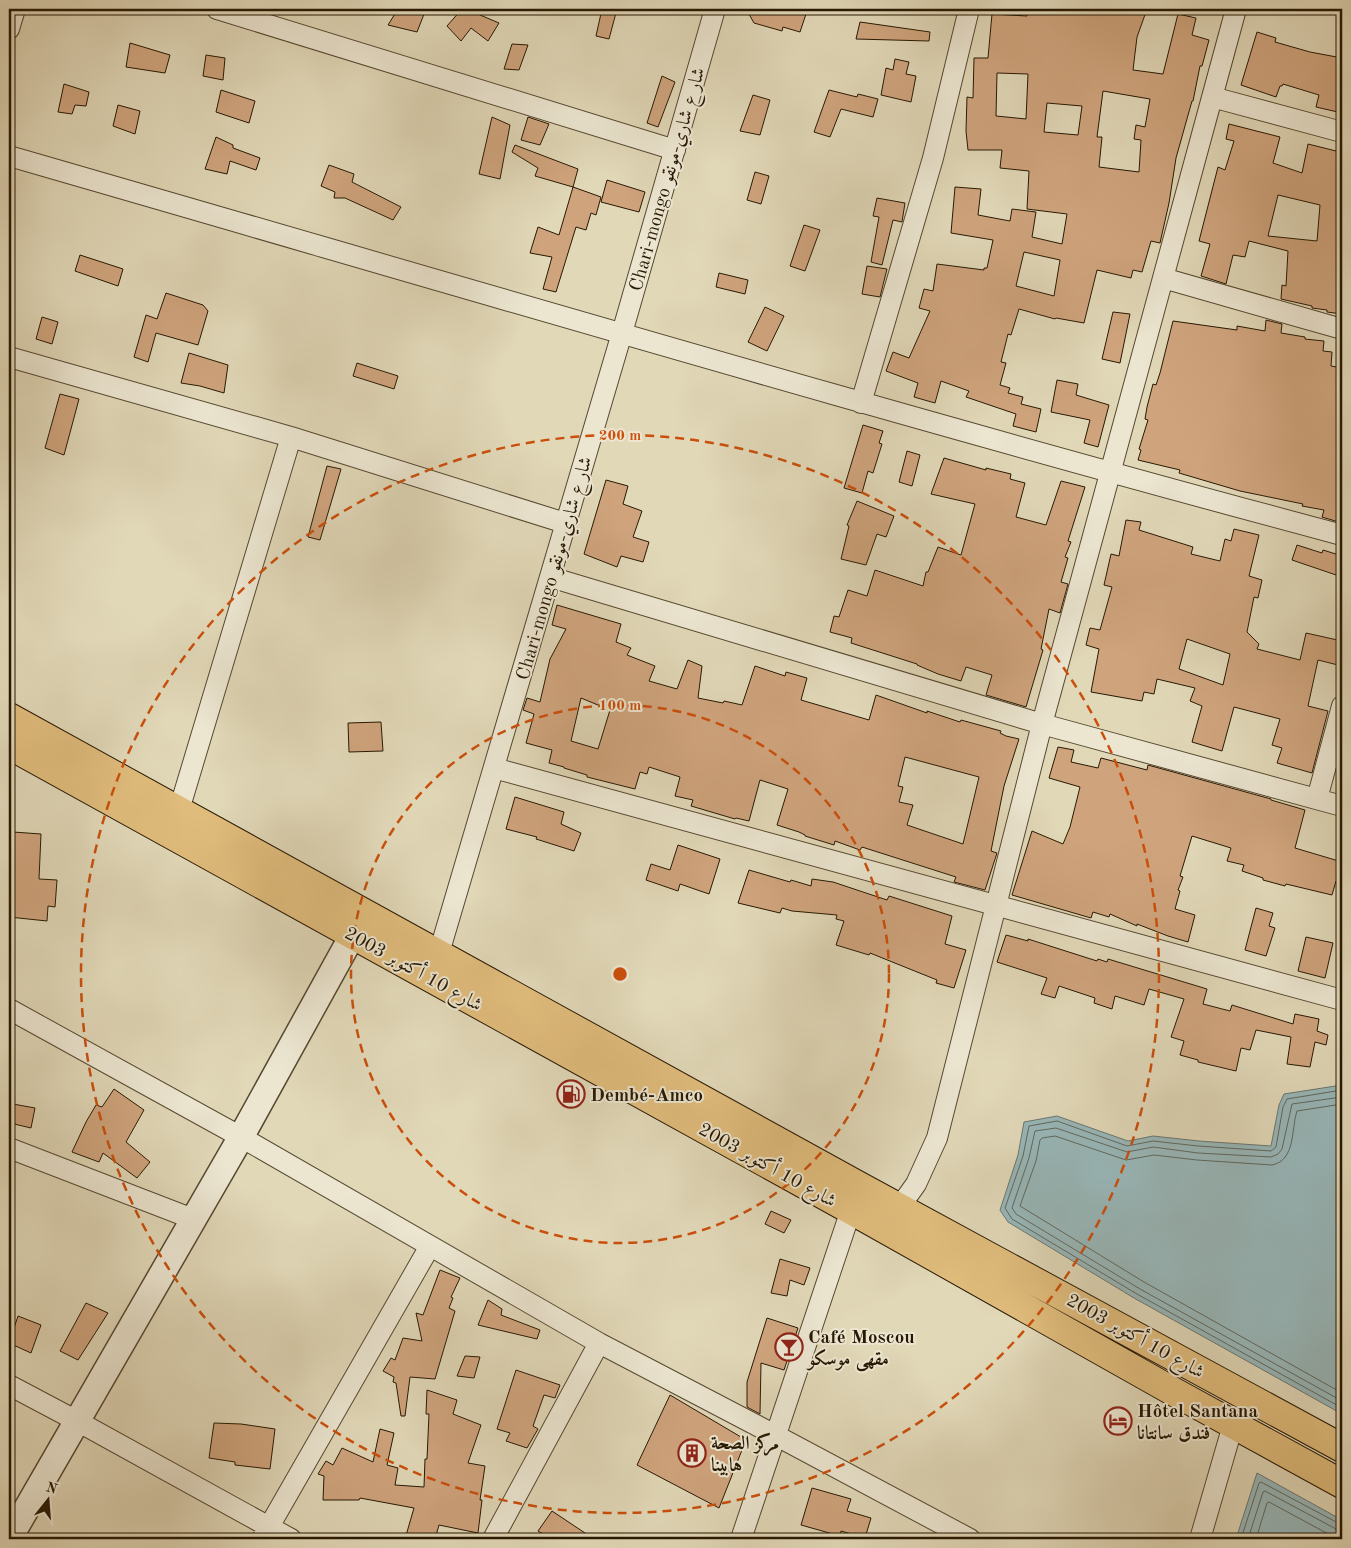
<svg xmlns="http://www.w3.org/2000/svg" width="1351" height="1548" font-family="'Old Standard TT',Amiri,serif">
  <style>
    .water { fill: #98b7b9; stroke: #6b7770 }
    .lines { fill: none; stroke-linecap: round; stroke-linejoin: round }
    .shore { stroke: #60685e; stroke-width: 1 }
    .building { fill: #cfa47d; stroke: #271803; fill-rule: evenodd }
    .minor-casing { stroke: #564830; stroke-width: 22 }
    .tertiary-casing { stroke: #564830; stroke-width: 28 }
    .trunk-casing { stroke: #271803; stroke-width: 30 }
    .minor { stroke: #ece6d1; stroke-width: 20 }
    .tertiary { stroke: #ece6d1; stroke-width: 25 }
    .trunk { stroke: #e0bc7c; stroke-width: 28 }
    .ring { fill: none; stroke: #cb4f0b; stroke-width: 2.5; stroke-dasharray: 9 6 }
    .labels { text-anchor: middle; stroke-width: 4; stroke-linejoin: round; paint-order: stroke }
    .street-label { font-size: 19px; fill: #271803; stroke: #ece6d1 }
    .poi-label { font-size: 19px; font-weight: bold; fill: #271803; stroke: #ece6d1; text-anchor: start }
    .centre { fill: #cb4f0b; stroke: #ece6d1; stroke-width: 2.5 }
    .ring-label { font-size: 15px; text-anchor: middle; font-weight: bold; fill: #cb4f0b; stroke: #ece6d1; stroke-width: 4; stroke-linejoin: round; paint-order: stroke }
  </style>
  <rect width="100%" height="100%" fill="#e1d8b8"/>
  <filter id="stains"><feTurbulence type="fractalNoise" baseFrequency=".004" numOctaves="4"/><feColorMatrix values="0 0 0 0 .2 0 0 0 0 .09 0 0 0 0 .02 0 0 0 .5 -.17"/></filter>
  <radialGradient id="worn" r=".72"><stop offset=".6" stop-color="#630" stop-opacity="0"/><stop offset="1" stop-color="#630" stop-opacity=".3"/></radialGradient>
  <path class="water" d="M1342 1085V1414L1134 1298 1008 1222 1000 1210 1018 1155 1024 1122 1057 1116 1128 1141 1153 1136 1199 1141 1271 1146 1279 1105 1284 1094Z
    M1257 1473 1342 1520V1539H1236Z"/>
  <g class="lines">
    <path class="shore" d="M1342 1090 1287 1099 1283 1107 1276 1147 1271 1151 1198 1146 1153 1141 1127 1146 1057 1121 1029 1126 1023 1156 1005 1208 1012 1219 1137 1294 1342 1408
      M1342 1097 1292 1104 1282 1149 1278 1154 1271 1157 1198 1153 1153 1147 1127 1152 1056 1128 1035 1131 1029 1158 1012 1208 1016 1214 1140 1289 1342 1401
      M1342 1104 1297 1111C1291 1129 1296 1160 1272 1165L1197 1160 1154 1155 1126 1160 1055 1136 1042 1138 1040 1140 1036 1161 1020 1206 1144 1282 1342 1393
      M1241 1539 1259 1483 1261 1482 1338 1523 1342 1524
      M1248 1539 1263 1492 1265 1491 1336 1529 1342 1530
      M1256 1539 1267 1503 1269 1502 1332 1536 1342 1538"/>
  </g>
  <path class="building" d="M398 9H426L417 32 388 25Z
    M462 9H484L480 15 499 23 488 41 471 28 461 41 447 26Z
    M602 9H617L609 39 596 36Z
    M746 9H789L806 14 800 32 783 27 782 31 754 23Z
    M1027 9H1147L1137 37 1133 70 1163 74 1178 14 1196 18 1192 35 1209 40 1202 66H1200L1193 101H1192L1176 158 1169 203 1160 243 1151 241 1142 272 1133 270 1131 278 1097 270 1084 323 1056 318 1055 319 1019 309 1011 335 1008 334 1001 362 1006 363 1000 385 1010 388 1008 393 1023 397 1021 404 1041 409 1036 432 1013 426 1016 414 966 397 969 391 941 381 935 403 914 397 918 383 886 371 893 352 909 358 930 311 919 308 924 289 933 291 937 264 984 270V268H987L993 240 951 233 955 187 981 189 978 215 1010 221 1012 209 1036 212 1032 237 1062 244 1067 214 1027 209 1029 171 1000 168 1002 150H968L966 131 967 97 973 98 974 58H988L992 14 1027 16ZM997 73 1028 74 1026 119 996 116ZM1103 91 1150 99 1145 127 1136 125 1134 139 1141 140 1139 172 1099 167 1102 137H1097ZM1047 103 1082 106 1078 135 1044 132ZM1024 252 1060 260 1054 296 1016 286Z
    M860 22 930 32 929 41 856 39Z
    M1257 32 1276 38 1275 42 1310 52 1342 58V113L1316 107 1319 95 1283 84 1282 86H1280L1276 97 1241 85Z
    M130 43 170 55 165 73 126 67Z
    M512 44 528 45 519 70 504 69Z
    M206 55 225 58 223 80 203 76Z
    M895 59 909 62 906 74 916 76 911 102 881 95 886 68 893 70Z
    M662 76 675 82 658 127 647 123Z
    M64 84 89 92 86 106 75 105 72 114 58 112Z
    M221 90 255 101 249 123 216 112Z
    M829 90 857 97 858 94 878 99 873 117 841 109 830 137 814 132Z
    M753 95 770 100 760 135 740 131Z
    M118 105 140 111 135 134 113 126Z
    M492 117 510 125 500 179 479 174Z
    M528 117 549 124 540 145 521 140Z
    M1229 124 1280 137 1273 163 1302 173 1308 144 1340 152 1342 181V314L1327 312V310L1312 308V306L1281 299 1282 285 1286 286 1288 251 1249 241 1245 257 1233 255 1226 284 1201 276 1210 244 1199 241 1218 167 1225 170 1234 141 1226 139ZM1278 195 1320 205 1317 241 1268 236Z
    M216 137 233 145V148L260 158 256 170 230 161 227 174 205 169Z
    M515 145 578 169 573 187 535 176 538 168 512 152Z
    M329 165 354 174 352 182 401 207 393 220 345 198H334L335 192 321 186Z
    M755 172 769 176 761 204 747 200Z
    M607 180 645 192 639 212 601 202Z
    M573 187 601 197 596 215 591 213 586 230 576 227 556 292 543 289 552 257 530 253 538 227 559 235Z
    M877 198 905 203 902 222 893 220 882 265 871 262 879 217 873 216Z
    M804 225 820 230 805 271 790 266Z
    M80 255 123 269 118 286 75 271Z
    M867 266 887 269 880 297 862 294Z
    M719 273 748 280 745 294 716 287Z
    M166 293 203 305 208 311 198 345 156 333 148 362 134 357 146 315 157 319Z
    M765 307 784 316 767 351 748 342Z
    M1113 312 1130 314 1120 363 1102 359Z
    M42 317 58 322 52 344 36 339Z
    M1266 320 1282 324 1281 333 1305 337V339L1324 341 1323 351 1332 352 1331 366 1342 368V489L1339 505 1342 506V523L1322 517 1324 510 1302 506 1303 504 1240 491 1179 473 1180 470 1138 460 1141 450 1139 449 1148 420 1145 419 1147 407 1153 384 1156 385 1160 373 1173 321 1237 330V326L1265 331Z
    M189 353 228 365 224 393 200 386 181 383Z
    M357 363 398 376 394 389 353 376Z
    M1057 380 1078 384 1076 395 1109 405 1098 447 1084 443 1090 420 1051 412Z
    M60 394 79 399 64 455 45 448Z
    M863 425 883 431 879 443 882 444 873 473 868 471 862 493 844 488Z
    M907 451 920 455 912 486 899 482Z
    M944 458 986 470V468L1011 474 1010 479 1025 483 1016 517 1046 525 1061 481 1085 487 1068 541 1071 542 1065 557 1068 558 1061 582 1068 584 1060 613 1049 609 1041 649 1043 650 1026 707 986 695 992 675 966 667 961 681 938 674 917 665V664L851 643 852 638 830 632 834 616 839 617 848 590 867 596 875 570 923 586 926 572H928L938 547 961 555 975 504 931 494Z
    M327 466 341 469 320 540 308 537Z
    M606 480 628 486 623 504 642 511 633 537 649 542 643 562 621 556 617 567 584 554Z
    M857 501 894 516 886 537 877 534 866 565 841 559 849 526 847 525Z
    M1126 520 1141 522 1139 530 1193 547 1191 554 1220 561 1225 539 1231 541 1234 529 1259 535 1249 576 1262 580 1258 598 1254 597 1247 632 1259 644 1257 649 1300 660 1306 633 1342 641V666L1318 660 1308 706 1328 711 1312 773 1277 763 1282 748 1272 745 1280 719 1234 707 1222 751 1192 742 1202 706 1190 701 1195 688 1157 679 1154 694 1144 692 1142 701 1091 692 1099 649 1086 645 1090 628 1100 630 1112 587 1104 585 1111 554 1119 556ZM1187 639 1230 654 1223 685 1179 669Z
    M1297 545 1322 553 1323 550 1342 556V577L1292 560Z
    M557 605 621 624 616 642 631 648 627 655 655 666 649 681 677 689 688 660 702 666 698 698 723 703 724 701 742 705 755 666 785 676 786 672 807 678 801 700 869 720 876 695 927 713V711L960 722 961 720 1001 731 1000 733 1006 736 1019 739 1004 786 991 851 997 853 985 890 954 882 956 877 862 847 860 850 835 841 834 845 805 836V835L799 832 777 825 788 789 760 780 749 821 736 818 735 819 691 806 693 800 675 796 680 777 649 767 647 774 640 772 635 789 587 777V775L564 768V767L549 763 552 750 526 743 534 714 523 710 527 698 540 702 550 659 566 629 552 625ZM581 698 610 710 598 749 571 741ZM905 757 979 777 963 844 907 825 913 805 899 802 903 787 898 786Z
    M381 722 383 751 349 752 348 723Z
    M1058 747 1074 750 1071 762 1098 768 1101 758 1147 770 1148 765 1271 799V800L1305 810 1295 848 1342 862V872L1339 882 1336 881 1332 895 1286 884 1285 886 1263 880V878L1242 871 1244 865 1227 861 1231 848 1192 836 1180 876 1183 877 1178 890 1180 891 1175 909 1195 915 1188 942 1168 936 1137 924V926L1110 914 1109 917 1093 912 1091 918 1012 895 1032 831 1063 844 1070 827 1080 787 1049 778Z
    M515 797 564 812 561 824 581 833 574 851 536 839 537 837 506 829Z
    M13 832 41 834 39 879 57 880 55 907 48 906 47 921 9 917V864Z
    M678 845 720 859 709 894 680 884 678 891 646 880 651 864 670 870Z
    M749 870 790 882 791 880 811 886 812 879 833 882 887 900 889 896 952 916 945 944 966 950 954 988 936 983 937 980 870 953 869 955 836 945 844 921 836 919 837 915 792 911 782 908 780 913 738 903Z
    M1256 908 1273 913 1269 926 1275 928 1266 956 1245 950Z
    M1006 935 1028 941V939L1097 961 1098 959 1107 962 1108 959 1207 989 1203 1004 1230 1011 1232 1005 1293 1024 1295 1014 1319 1019 1317 1031 1328 1035 1326 1045 1315 1042 1310 1067 1287 1064 1291 1037 1256 1030 1250 1050 1241 1048 1236 1071 1198 1062V1060L1180 1055 1184 1041 1171 1037 1184 999 1149 989 1144 1005 1115 996 1112 1009 1094 1003 1095 998 1059 986 1055 998 1041 994 1047 978 997 962Z
    M1306 937 1333 943 1325 978 1298 971Z
    M114 1089 144 1110 126 1142 150 1162 137 1178 103 1153 99 1162 72 1152 86 1122 96 1105 102 1107Z
    M13 1104 35 1108 31 1128 10 1123Z
    M771 1211 791 1220 784 1233 765 1224Z
    M780 1259 810 1268 804 1285 790 1280 787 1296 771 1293Z
    M440 1270 460 1278 451 1297 453 1298 449 1308 455 1311 435 1379 410 1377 405 1416H401L396 1383 393 1382 394 1377 383 1371 391 1358 395 1360 403 1338 422 1341 416 1313 423 1315Z
    M488 1300 502 1309 501 1315 540 1330 537 1339 478 1325Z
    M86 1303 108 1313 78 1360 60 1351Z
    M18 1316 41 1325 31 1353 9 1343Z
    M767 1318 798 1328 784 1370 761 1363 760 1414 747 1407V1382Z
    M465 1356 480 1357 474 1378 457 1376Z
    M516 1370 560 1385 555 1398 544 1395 533 1426 538 1429 527 1448 506 1441 510 1433 497 1429Z
    M427 1390 457 1400 453 1414 481 1425 468 1463 485 1466 480 1500H482L478 1533 439 1525 435 1539H405L414 1508 360 1498 359 1500H323L324 1476 318 1474 326 1461 333 1465 342 1448 373 1462 380 1429 394 1433 387 1465 398 1468 395 1485 424 1487 425 1459H427L429 1414H426Z
    M670 1395 746 1440 719 1508 637 1465Z
    M214 1423 241 1424 275 1429 270 1469 235 1465V1462L209 1458Z
    M812 1488 851 1499 847 1511 871 1518 865 1538 841 1531 840 1536 801 1525Z
    M552 1511 594 1539H551L538 1531Z"/>
  <g class="lines">
    <g class="minor-casing">
      <path id="minor" d="M217 9 675 150
        M9 29 15 9
        M1212 97 1342 132
        M9 156C453 284 896 416 1342 535
        M1163 278 1342 329
        M9 357 291 437 565 523
        M861 403 933 158 969 9
        M550 577 1042 724 1342 806
        M494 768 1342 1000
        M1317 799 1342 706
        M179 810 291 437
        M439 953 622 333 715 9
        M9 1009 241 1137 599 1343 775 1435 970 1539
        M9 1148 193 1219
        M891 1219 916 1184 937 1138 1042 724 1236 9
        M9 1385 77 1421 291 1539
        M262 1539 430 1246
        M493 1539 599 1343
        M741 1539 851 1210 856 1198
        M1200 1539 1233 1425"/>
    </g>
    <g class="tertiary-casing">
      <path id="tertiary" d="M9 1539 241 1137 362 918"/>
    </g>
    <g class="trunk-casing">
      <path id="trunk" d="M9 717 861 1187 1342 1448
        M9 745 851 1210 1176 1393 1342 1484"/>
    </g>
    <use href="#minor" class="minor"/>
    <use href="#tertiary" class="tertiary"/>
    <use href="#trunk" class="trunk"/>
  </g>
  <g class="ring">
    <circle cx="620" cy="974" r="269"/>
    <circle cx="620" cy="974" r="539"/>
  </g>
  <defs>
    <g id="fuel-ring" transform="scale(1.4375)"><circle r="9.5" fill="#ece6d1" stroke="#8f2418" stroke-width="1.5"/><path d="M-5.5-6h7V0h2V4h1.3V-2.5L3-4.5l.8-.8L6-3V5H2.5V1h-1V6h-7ZM-4.2-4.7v3.2H.2V-4.7Z" fill="#8f2418"/></g>
    <g id="bar-ring" transform="scale(1.4375)"><circle r="9.5" fill="#ece6d1" stroke="#8f2418" stroke-width="1.5"/><path d="M-6-5H6L.8 .8V4.5H3.5V6h-7V4.5H-.8V.8Z" fill="#8f2418"/></g>
    <g id="hotel-ring" transform="scale(1.4375)"><circle r="9.5" fill="#ece6d1" stroke="#8f2418" stroke-width="1.5"/><path d="M-6-4.5h1.5V1H6V5H4.5V3h-9V5H-6ZM-4 0a1.8 1.8 0 1 1 3.6 0ZM.5 0V-2.5h3Q6-2.5 6 0Z" fill="#8f2418"/></g>
    <g id="building-ring" transform="scale(1.4375)"><circle r="9.5" fill="#ece6d1" stroke="#8f2418" stroke-width="1.5"/><path d="M-4-6H4V6H1V3H-1V6H-4ZM-2.5-4.3h1.7v1.8h-1.7ZM.8-4.3h1.7v1.8H.8ZM-2.5-1h1.7V.8h-1.7ZM.8-1h1.7V.8H.8Z" fill="#8f2418"/></g>
  </defs>
  <g fill-rule="evenodd">
    <use href="#fuel-ring" x="571" y="1094"/>
    <use href="#bar-ring" x="789" y="1347"/>
    <use href="#hotel-ring" x="1118" y="1421"/>
    <use href="#building-ring" x="692" y="1453"/>
  </g>
  <g class="labels">
    <g class="street-label">
      <text transform="translate(666 179) rotate(-74)" y="7">Chari-mongo شار ع شاري-مونقو</text>
      <text transform="translate(553 568) rotate(-74)" y="7">Chari-mongo شار ع شاري-مونقو</text>
      <text transform="translate(414 968) rotate(29)" y="7">شارع 10 أكتوبر 2003</text>
      <text transform="translate(768 1164) rotate(29)" y="7">شارع 10 أكتوبر 2003</text>
      <text transform="translate(1136 1335) rotate(29)" y="7">شارع 10 أكتوبر 2003</text>
    </g>
    <g class="poi-label">
      <text x="590" y="1101">Dembé-Amco</text>
      <text x="808" y="1343">Café Moscou<tspan x="808" dy="22">مقهى موسكو</tspan></text>
      <text x="1137" y="1417">Hôtel Santana<tspan x="1137" dy="22">فندق سانتانا</tspan></text>
      <text x="711" y="1449">مركز الصحة<tspan x="711" dy="22">هابينا</tspan></text>
    </g>
  </g>
  <circle cx="620" cy="974" r="8" class="centre"/>
  <g class="ring-label">
    <text x="620" y="440">200 m</text>
    <text x="620" y="710">100 m</text>
  </g>
  <rect width="1351" height="1548" fill="none" stroke="#e1d8b8" stroke-width="30"/>
  <rect x="10" y="10" width="1331" height="1528" fill="none" stroke="#271803" stroke-width="2.5"/>
  <rect x="15" y="15" width="1321" height="1518" fill="none" stroke="#271803"/>
  <g transform="translate(48 1500) rotate(17)" stroke="#ece6d1" stroke-width="4" paint-order="stroke">
  <path d="M0-4L9 19L0 12L-9 19Z" fill="#271803"/>
  <text y="-8" font-size="14" font-weight="bold" text-anchor="middle" fill="#271803">N</text>
  </g>
  <rect width="100%" height="100%" filter="url(#stains)"/>
  <rect width="100%" height="100%" fill="url(#worn)"/>
</svg>
